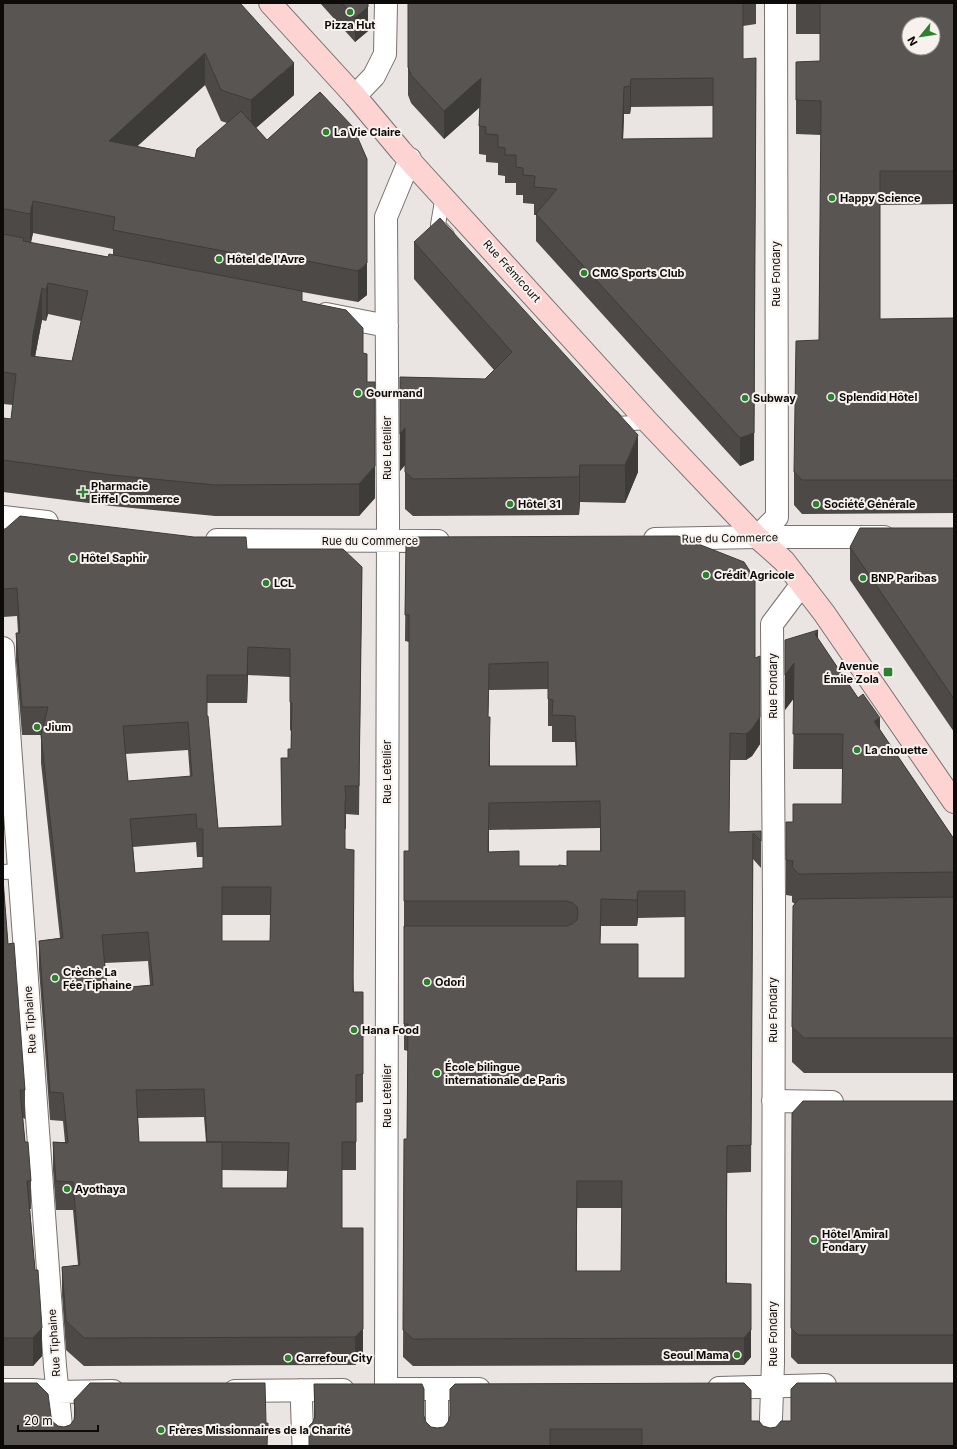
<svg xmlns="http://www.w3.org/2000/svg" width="957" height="1449" font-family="Inter,sans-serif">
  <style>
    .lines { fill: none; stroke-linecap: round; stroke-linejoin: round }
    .service-casing { stroke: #777270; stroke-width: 16 }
    .pedestrian-casing { stroke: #777270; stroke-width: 23 }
    .minor-casing { stroke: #777270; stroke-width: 24 }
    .secondary-casing { stroke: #777270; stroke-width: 24 }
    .service { stroke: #fff; stroke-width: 14 }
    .pedestrian { stroke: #fff; stroke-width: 21 }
    .minor { stroke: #fff; stroke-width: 22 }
    .secondary { stroke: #fdd4d2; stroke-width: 22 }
    .wall { fill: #4d4947; fill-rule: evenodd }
    .shaded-wall { fill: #3e3c39 }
    .building { fill: #595552; stroke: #3e3c39; fill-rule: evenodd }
    .poi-dot { fill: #2d812e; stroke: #f8f2ef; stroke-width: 1.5 }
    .labels { text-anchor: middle; stroke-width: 4; stroke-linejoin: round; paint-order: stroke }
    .poi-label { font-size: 11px; font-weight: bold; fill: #0d0b0a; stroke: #f8f2ef; text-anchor: start }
    .street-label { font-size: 11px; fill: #0d0b0a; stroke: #f8f2ef }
  </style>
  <rect width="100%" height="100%" fill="#eae5e2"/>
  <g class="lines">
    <g class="service-casing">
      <path id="service" d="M443 195 438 225 447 235
        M612 417 618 424 648 422
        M3 872 19 871"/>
    </g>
    <g class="pedestrian-casing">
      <path id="pedestrian" d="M301 1390 303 1446"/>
    </g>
    <g class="minor-casing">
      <path id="minor" d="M355 96 374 76 385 54 386 3
        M326 314 387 326
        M3 517 47 522
        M757 537 777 517 776 3
        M655 539 757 537H884
        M217 540 438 541
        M3 648 55 1366 63 1446
        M773 1101 832 1102
        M719 1388 825 1385
        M395 1389H479
        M3 1390H33L57 1392 113 1391
        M386 1390 388 518 386 217 410 159
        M235 1391 343 1390
        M437 1446V1389
        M770 1446 773 1363 774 901 772 624 802 584"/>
    </g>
    <g class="secondary-casing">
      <path id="secondary" d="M270 3 355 96 401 151 648 422 757 537 784 561 824 613 954 802"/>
    </g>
    <use href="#service" class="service"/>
    <use href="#pedestrian" class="pedestrian"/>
    <use href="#minor" class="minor"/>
    <use href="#secondary" class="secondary"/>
  </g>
  <path class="wall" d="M3 3H240L294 95 256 128 267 140 320 92 367 295 358 302 302 292V301L363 353 367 382 375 498 359 516H215L112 506 3 492V418L11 419 13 405 3 404ZM205 85 221 121 227 123 195 158 137 146ZM33 233 113 249V255L108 257 31 243ZM48 314 81 321 72 361 35 357 42 320 46 321Z
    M320 3H368V31L355 42Z
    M408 3H756V24L743 26V59L754 460 740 466 536 241V215H534V204L523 203V195H516V183H505V176L498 175V163L486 162V155L479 154V126L480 107 444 139 411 103 408 95ZM713 106V138L623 139 624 114H630L631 107Z
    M796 3H954V204L880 205V319L954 318V513L802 514 794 505V472L819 340 821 135 796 134V62L820 61V34H796Z
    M414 242 638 472 625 503 580 502 579 515 413 516 405 509V465L400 471V377L485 379 494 370 414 279Z
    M954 528V732L850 580V547Z
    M3 531 247 549 362 567 359 815 346 814V829H345V849L354 992H363V1102L356 1103V1170H342V1228L363 1357 355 1365 84 1366 66 1350 62 1295V1267L78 1265 73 1210H56L53 1170V1142H65L63 1121 50 1120 39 969V941L60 938 41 763V735H22L16 661V633H18L17 616 3 617ZM248 675 290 677V730L291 731V749L288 758H281L282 826 218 828 207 716V703H247ZM188 750 190 777 128 781 125 754ZM196 842 197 857H203V868L135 873 133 847ZM222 915H271L270 941H222ZM148 961 150 985 107 989 105 963ZM204 1117 206 1142H139L138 1118ZM222 1170 288 1171 287 1188H222Z
    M406 544 755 658 760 744 752 756 746 760H730L729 832 761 831V868L753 859 751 1172 727 1173V1283L751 1357 744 1365 413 1366 403 1357 404 1139H407L408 1051 404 1050V851H409V642L405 641ZM548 689V726H552V742H575L576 766H490V743L488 717 489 690ZM600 828V851L567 866H519L489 852V830ZM685 917V978H638L600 944 601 926H637L638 918ZM577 1208H622L621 1271H577Z
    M818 639 954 839V1073H804L792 1062V1027L795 904 792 902V896L786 895V822H793L842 804 843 769H793L794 698 785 710V640Z
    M3 879 8 944 25 1090V1119L23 1118 25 1142 31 1181V1209H30L42 1356 33 1366H3Z
    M954 1101V1364H798L791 1357 792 1113Z
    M314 1384 424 1416 426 1422 431 1427 437 1428 751 1421 763 1426 770 1428 954 1446H309L314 1419Z
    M74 1400 266 1423 3 1446 51 1416 53 1422 58 1426 64 1427 70 1425 74 1420Z"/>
  <path class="shaded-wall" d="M368 3V31L355 42V18Z
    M205 53V85L109 172V141Z
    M756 58 754 460 740 466V438Z
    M294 63V95L251 132V100Z
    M481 78V106L444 139V111Z
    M631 79V107L630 114V86Z
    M624 87V114L622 167V139Z
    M33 201V233L30 245V214Z
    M367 263V295L358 302V271Z
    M48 283V314L46 321V290Z
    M42 288V320L33 367 31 356 33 335Z
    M405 428V465L400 471V434Z
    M638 435V472L625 503V465Z
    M580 465V502L579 515V477Z
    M375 466V498L359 516V484Z
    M818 630V665L815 634Z
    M248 647V675L247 703V675Z
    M794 663V698L785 710V675Z
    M490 717V743L489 793V766Z
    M760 717V744L752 756 746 760V734Z
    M880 718V753L874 721Z
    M489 803V830L488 878V852Z
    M638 891V918L637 926V900Z
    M751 1311V1357L744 1365V1338Z
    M42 1328V1356L33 1366V1338Z
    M363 1329V1357L355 1365V1337Z"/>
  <path class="building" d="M3 3H240L294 63 251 100 221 90 205 53 109 141 195 158 197 149 241 111 267 140 320 92 353 127 367 159V263L358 271 302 260V266L113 230 115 217 33 201 30 214 5 209H3Z
    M342 3H368V7L355 18Z
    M408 3H743V59L756 58 754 433 740 438 536 214 557 189 534 187 535 176 523 175V168L516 167V155H505V148L498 147V135L486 134V127L479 126 481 78 444 111 411 75 408 67ZM713 78V138L622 139 624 87 630 86 631 79Z
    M820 3H954V171H880V319L954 318V480H802L794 472 796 341 819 340 821 101 796 100V62L820 61ZM909 24H933V48H909Z
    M440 218 638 435 625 465H580L579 477 413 479 405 472V428L400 434V377L485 379 512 352 414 242Z
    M3 234 24 238 23 241 108 257 109 254 302 291V301L346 310 363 328V353L367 354V382H375V466L359 484 215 485 112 475 3 460V418L11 419 16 374 3 372ZM48 283 88 291 72 361 31 356 33 335 42 288 46 290Z
    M20 516 194 537H246L247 549H343L362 567 359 786H345L346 801H345V849L354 850 353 992H363V1074L356 1075V1142H342V1228H363V1329L355 1337 84 1338 66 1321 62 1267 80 1265 73 1182 56 1181 53 1142 68 1143 63 1093 50 1092 39 941 63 938 41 735 48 707H22L16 633H20L17 588 3 589V531ZM248 647 290 649V702L292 703 291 749H288V758H281L282 826 218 828 208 716H207V675H247ZM188 722 192 776 128 781 123 726ZM196 814 197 829H203V868L135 873 130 819ZM222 887H271L270 941H222ZM148 932 153 985 107 989 102 935ZM204 1089 207 1142H242L289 1143 287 1188H222V1142H139L136 1090Z
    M860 528H954V699L850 547Z
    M678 536 744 562 755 579V658L760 656V717L752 729 746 734 730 733 729 832 761 831V841L753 833 751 1145 727 1146 726 1283 751 1284V1330L744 1338 413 1339 403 1330 404 1139H407L408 1024H404V926H566L572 924 577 920 578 913 577 907 573 903 566 901H404V851H409V615H405L406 544 412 537ZM548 662V699L553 700 552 715 575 716 577 766H489L490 717H488L489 664ZM600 801 601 851H567V866L559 865V866H519V851L488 852 489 803ZM638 891H685V978H638V944H600L601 899 637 900ZM577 1181H622L621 1271H576Z
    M818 630 815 634 858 698 863 694 880 718 874 721 954 839V872L799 874 792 867 793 861 786 860V822H793V804H842L843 734H793L794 663 785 675V640Z
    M3 879 8 944 14 943 25 1090H20L25 1142H28L31 1181H27L35 1270H38L42 1328 33 1338H3Z
    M954 897V1038H804L792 1027 793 906 799 899Z
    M803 1101H954V1335H798L791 1328 792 1113Z
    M3 1383H37L48 1394 51 1416 53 1422 58 1426 64 1427 70 1425 74 1420 75 1413 74 1400 90 1383H265L266 1423H268L267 1446H3Z
    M744 1383 751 1390V1421H759L763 1426 770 1428 776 1427 781 1421H791V1389L797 1383H954V1446H642V1429H550V1446H309V1426L313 1422 315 1416 314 1384H422L424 1389V1416L426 1422 431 1427 437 1428 444 1427 448 1422 450 1416V1389L455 1384Z"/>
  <g class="poi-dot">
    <circle cx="350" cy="12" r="4"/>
    <circle cx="326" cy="132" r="4"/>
    <circle cx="832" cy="198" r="4"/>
    <circle cx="219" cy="259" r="4"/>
    <circle cx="584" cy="273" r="4"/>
    <circle cx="358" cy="393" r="4"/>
    <circle cx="831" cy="397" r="4"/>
    <circle cx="745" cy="398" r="4"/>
    <path d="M81 486h4v4h4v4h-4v4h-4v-4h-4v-4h4z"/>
    <circle cx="510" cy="504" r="4"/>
    <circle cx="816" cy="504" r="4"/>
    <circle cx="73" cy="558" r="4"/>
    <circle cx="706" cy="575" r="4"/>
    <circle cx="863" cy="578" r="4"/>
    <circle cx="266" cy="583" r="4"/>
    <rect x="883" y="667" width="10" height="10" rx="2"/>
    <circle cx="37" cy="727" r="4"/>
    <circle cx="857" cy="750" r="4"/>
    <circle cx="55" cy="978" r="4"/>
    <circle cx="427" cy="982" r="4"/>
    <circle cx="354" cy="1030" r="4"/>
    <circle cx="437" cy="1073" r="4"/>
    <circle cx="67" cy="1189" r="4"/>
    <circle cx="814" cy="1240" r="4"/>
    <circle cx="737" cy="1355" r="4"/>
    <circle cx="288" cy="1358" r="4"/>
    <circle cx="161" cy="1430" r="4"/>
  </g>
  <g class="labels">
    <g class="poi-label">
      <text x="350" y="29" text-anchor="middle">Pizza Hut</text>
      <text x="334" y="136">La Vie Claire</text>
      <text x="840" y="202">Happy Science</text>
      <text x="227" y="263">Hôtel de l'Avre</text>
      <text x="592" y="277">CMG Sports Club</text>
      <text x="366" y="397">Gourmand</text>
      <text x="839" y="401">Splendid Hôtel</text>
      <text x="753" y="402">Subway</text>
      <text x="91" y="490">Pharmacie<tspan x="91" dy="13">Eiffel Commerce</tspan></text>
      <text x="518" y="508">Hôtel 31</text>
      <text x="824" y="508">Société Générale</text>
      <text x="81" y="562">Hôtel Saphir</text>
      <text x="714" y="579">Crédit Agricole</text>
      <text x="871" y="582">BNP Paribas</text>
      <text x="274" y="587">LCL</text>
      <text x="879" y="670" text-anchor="end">Avenue<tspan x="879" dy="13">Émile Zola</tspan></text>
      <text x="45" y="731">Jium</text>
      <text x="865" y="754">La chouette</text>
      <text x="63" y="976">Crèche La<tspan x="63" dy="13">Fée Tiphaine</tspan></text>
      <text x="435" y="986">Odori</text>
      <text x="362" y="1034">Hana Food</text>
      <text x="445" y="1071">École bilingue<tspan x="445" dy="13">internationale de Paris</tspan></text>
      <text x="75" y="1193">Ayothaya</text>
      <text x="822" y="1238">Hôtel Amiral<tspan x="822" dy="13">Fondary</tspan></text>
      <text x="729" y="1359" text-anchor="end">Seoul Mama</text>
      <text x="296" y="1362">Carrefour City</text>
      <text x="169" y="1434">Frères Missionnaires de la Charité</text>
    </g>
    <g class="street-label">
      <text transform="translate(512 271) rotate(48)" y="4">Rue Frémicourt</text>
      <text transform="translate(776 274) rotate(-90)" y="4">Rue Fondary</text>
      <text transform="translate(387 448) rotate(-90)" y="4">Rue Letellier</text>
      <text transform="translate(730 538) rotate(-1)" y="4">Rue du Commerce</text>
      <text x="370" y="545">Rue du Commerce</text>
      <text transform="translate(773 686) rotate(-90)" y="4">Rue Fondary</text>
      <text transform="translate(387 772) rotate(-90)" y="4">Rue Letellier</text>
      <text transform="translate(773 1010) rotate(-90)" y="4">Rue Fondary</text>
      <text transform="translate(30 1020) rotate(-94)" y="4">Rue Tiphaine</text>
      <text transform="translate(387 1096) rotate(-90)" y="4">Rue Letellier</text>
      <text transform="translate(773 1334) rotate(-90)" y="4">Rue Fondary</text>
      <text transform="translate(54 1343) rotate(-94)" y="4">Rue Tiphaine</text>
    </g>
  </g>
  <rect width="957" height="1449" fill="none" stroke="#0d0b0a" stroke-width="8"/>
  <g transform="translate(921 36) rotate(240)"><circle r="19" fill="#f8f2ef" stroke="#9a9693"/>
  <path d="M0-3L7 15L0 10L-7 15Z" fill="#2d812e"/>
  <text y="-6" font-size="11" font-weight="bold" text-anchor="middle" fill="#0d0b0a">N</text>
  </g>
  <path d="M18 1425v6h80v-6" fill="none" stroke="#0d0b0a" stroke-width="2"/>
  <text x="24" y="1425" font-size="12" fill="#0d0b0a" stroke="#f8f2ef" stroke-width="3" paint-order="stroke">20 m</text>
</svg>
